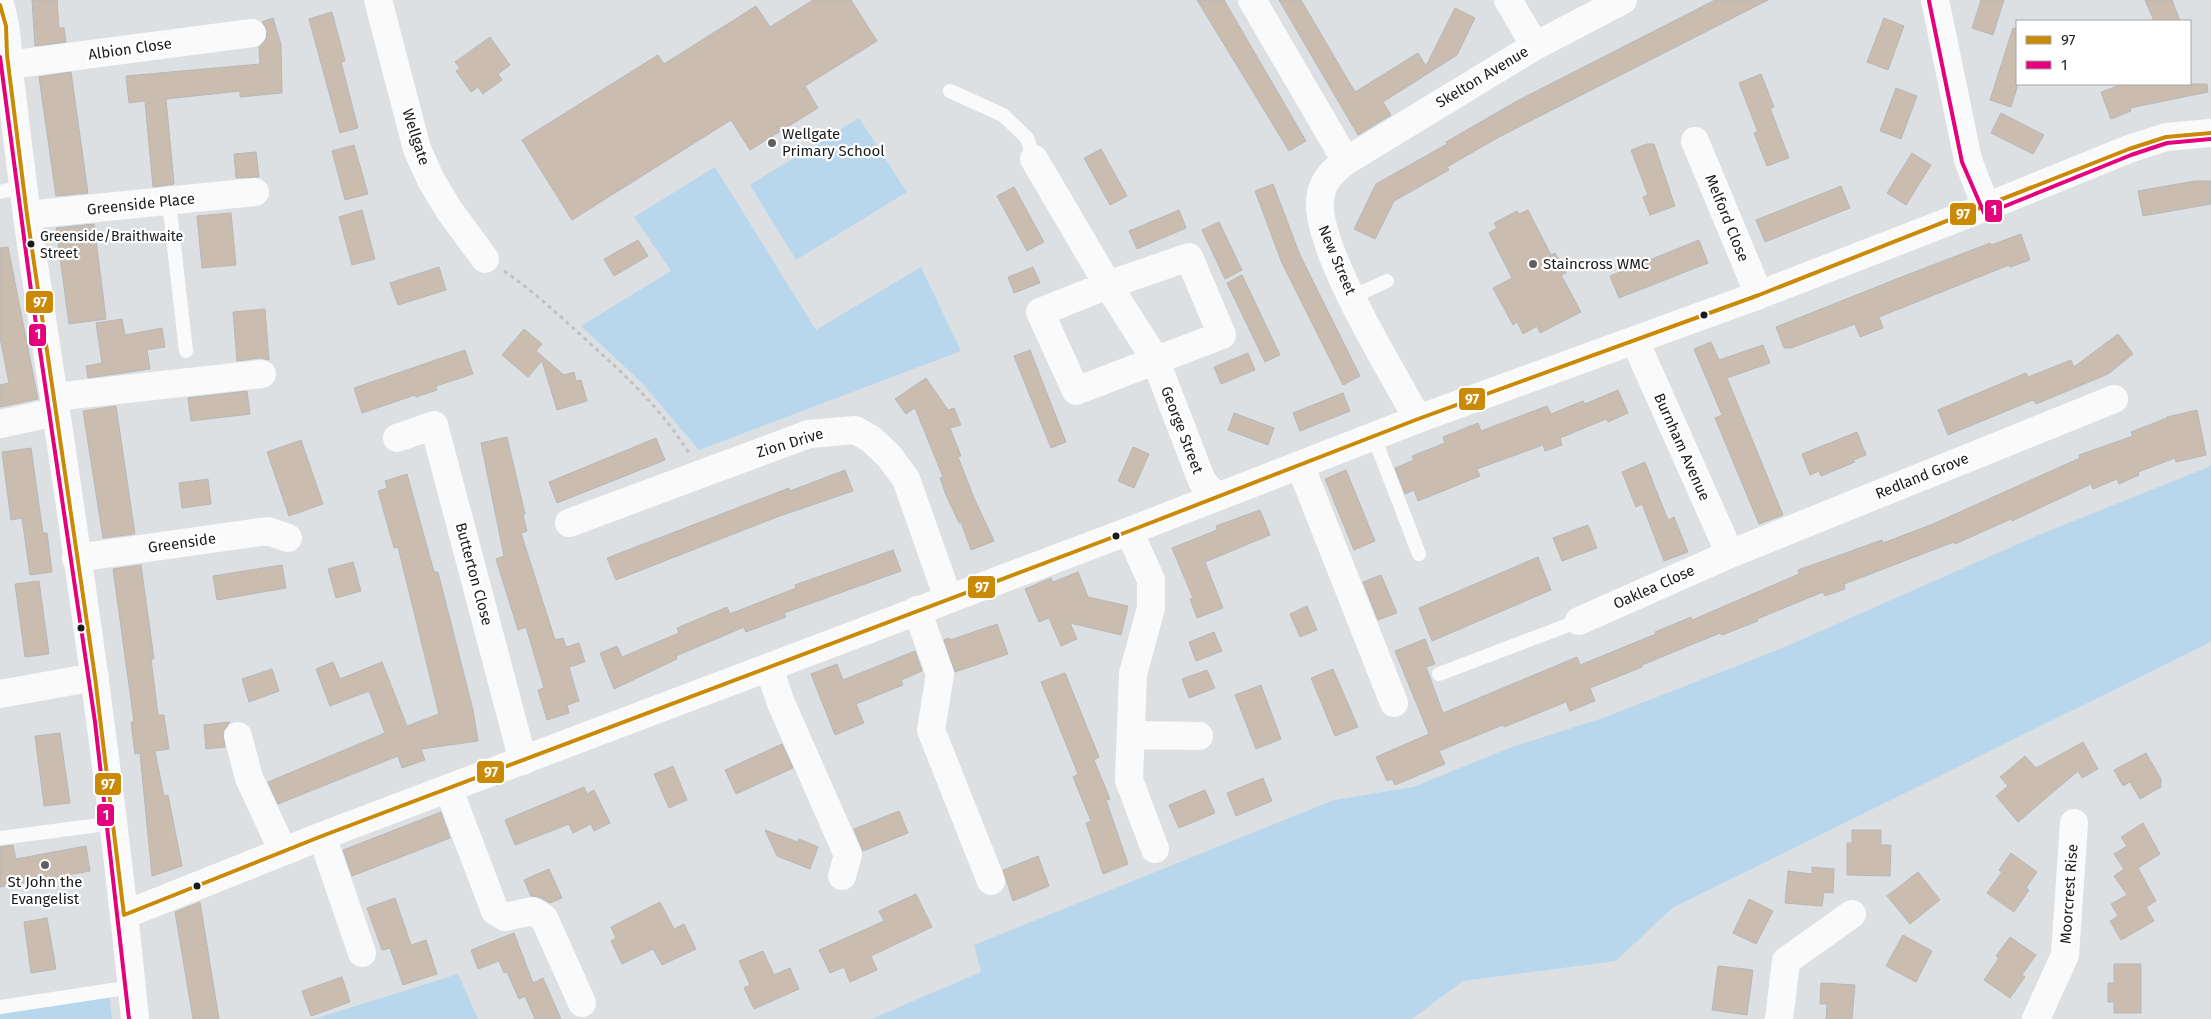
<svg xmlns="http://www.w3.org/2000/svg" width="2211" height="1019" font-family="'Fira Sans',sans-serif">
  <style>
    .green { fill: #b8d7ed }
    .building { fill: #cabdb0; stroke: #b7b7b8 }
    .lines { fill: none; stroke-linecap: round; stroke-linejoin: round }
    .path { stroke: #c0c1c3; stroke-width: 3; stroke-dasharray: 4 4; stroke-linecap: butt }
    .lane { stroke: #fafafb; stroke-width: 14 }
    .street { stroke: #fafafb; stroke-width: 28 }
    .secondary { stroke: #fafafb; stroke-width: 28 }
    .bus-1-casing { stroke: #fff; stroke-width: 8 }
    .bus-2-casing { stroke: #fff; stroke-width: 8 }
    .bus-1 { stroke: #cb8a06; stroke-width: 4 }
    .bus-2 { stroke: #e5007d; stroke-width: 4 }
    .poi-dot { fill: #5e6062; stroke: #fff; stroke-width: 2 }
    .bus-dot { fill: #191b1d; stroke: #fff; stroke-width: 2 }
    .labels { text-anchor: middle; stroke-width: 4.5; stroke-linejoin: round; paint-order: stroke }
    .bus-label { font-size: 14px; fill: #191b1d; stroke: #fff; text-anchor: start }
    .street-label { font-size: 15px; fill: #191b1d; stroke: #fff }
    .poi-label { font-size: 15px; fill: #191b1d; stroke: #fff; text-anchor: start }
    .line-badge { stroke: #fff; stroke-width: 2 }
    .badge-label { font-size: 14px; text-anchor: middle; font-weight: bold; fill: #fff }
  </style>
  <rect width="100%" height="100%" fill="#dde0e3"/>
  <path class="green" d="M859 118 907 192 796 260 750 185Z
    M715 167 816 330 921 267 961 351 699 450 642 383 581 326 671 271 634 217Z
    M2211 466V642L1672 908 1616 961 1463 981 1412 1019H871L981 972 974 945 1334 800 1413 787 1512 747 1603 718 1780 649 2036 536Z
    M458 974 478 1019H314Z
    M109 989 112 1019H0V1012Z"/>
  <path class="building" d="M32 0H57L59 28H64L66 42 35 46Z
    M813 0H851L877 41 805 86 818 108 750 150 731 120 572 220 522 140 658 55 664 64 756 6 770 27Z
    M1197 0H1224L1306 141 1289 151Z
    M1279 0H1301L1355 92 1418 53 1426 66 1455 8 1475 18 1457 55 1383 102 1391 115 1358 135Z
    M1715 0H1768L1499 137 1447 167 1449 170 1394 201 1375 239 1354 229 1376 184 1447 144 1446 142 1517 101Z
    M1981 0H2004L1993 35 1972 28Z
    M2145 0H2172L2180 21H2154Z
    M332 12 345 61 341 62 358 128 340 133 309 19Z
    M273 18 281 45 282 93 240 97V91L166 99 174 184 153 187 145 101 129 103 126 76 260 64 259 47 266 39 267 31 262 22Z
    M1884 18 1904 26 1888 70 1867 62Z
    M2013 28 2017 29V88L2011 107 1990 100Z
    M490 37 510 65 498 74 502 80 483 94 478 87 471 92 456 71 460 68 455 62Z
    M71 72 88 193 56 196 39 77Z
    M1761 74 1774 107 1770 108 1789 158 1767 166 1754 133 1758 132 1739 83Z
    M2123 84H2207L2208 92 2130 108 2131 111 2111 119 2101 92Z
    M1896 88 1917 96 1901 139 1880 131Z
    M2001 113 2044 135 2033 154 1991 133Z
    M1647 144H1654L1675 206 1650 215 1643 197 1648 195 1631 150Z
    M354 145 368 194 345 200 332 151Z
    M1101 149 1127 196 1110 205 1084 158Z
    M256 152 259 177 236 178 234 154Z
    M1912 153 1931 165 1906 205 1887 193Z
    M2195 181H2211V204L2143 216 2138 191Z
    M1273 184 1300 255 1360 376 1343 385 1282 263 1255 191Z
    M1841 186 1850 208 1765 242 1756 220Z
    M1014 187 1044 242 1027 251 997 196Z
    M362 210 375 259 352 265 339 217Z
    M1179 210 1186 228 1137 249 1129 231Z
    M1528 210 1551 255 1555 253 1566 273 1561 275 1581 312 1540 333 1537 326 1523 334 1517 322 1513 325 1493 288 1512 278 1489 233 1497 228 1494 223 1517 211 1519 214Z
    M231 213 236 265 202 268 197 216Z
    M1219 222 1242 270 1225 279 1202 230Z
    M94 224 106 319 69 324 56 228Z
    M2021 234 2030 260 2010 267 2009 265 1879 317 1883 328 1860 337 1855 324 1791 348H1784L1776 327 1904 276 1990 243 1991 245Z
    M638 240 648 256 614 276 604 259Z
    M1699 240 1708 263 1619 298 1610 276Z
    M8 247 38 399 0 407V385L9 383 0 338V248Z
    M439 267 446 290 398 305 390 283Z
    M1033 267 1040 283 1014 293 1008 277Z
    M1242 275 1280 355 1265 362 1227 283Z
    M265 309 269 360 260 358 237 361 233 312Z
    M122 319 125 335 162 328 165 347 147 350 150 369 88 378 86 366 102 363 96 323Z
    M524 329 542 344 536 351 564 375 574 372 576 381 581 380 587 401 557 410 542 361 528 377 502 355Z
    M2118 334 2133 354 2108 374 2036 404 2033 400 1948 435 1938 410 2026 373 2028 377 2071 360 2074 367Z
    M1711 342 1719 360 1763 345 1770 363 1727 378 1783 515 1759 524 1715 418 1722 415 1694 349Z
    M465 350 473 374 436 386 437 390 416 397 415 395 362 413 354 388Z
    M1030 350 1066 442 1051 448 1014 356Z
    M1248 353 1255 370 1221 384 1214 367Z
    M926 378 948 410 954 408 961 425 950 428 961 456 958 457 974 498 994 541 971 550 961 522 959 523 946 495 940 478 943 477 915 408 906 414 895 399Z
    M1618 390 1628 413 1608 422 1606 419 1560 438 1562 445 1545 451 1543 445 1477 469 1480 476 1418 501 1414 490 1405 494 1395 468 1414 460 1412 456 1445 443 1443 437 1478 423 1481 431 1547 406 1551 414 1583 401 1585 404Z
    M247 391 250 414 191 421 188 398Z
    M1343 393 1350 411 1300 431 1293 413Z
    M116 406 135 534 103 538 83 411Z
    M2197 410 2206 455 2176 462 2175 458 2138 472 2139 475 2119 484 2117 479 2093 489 2091 484 2012 521 2011 519 1955 544 1954 542 1844 584 1845 589 1825 596 1823 592 1757 619 1758 621 1722 635 1720 633 1642 665V667L1590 688 1595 701 1570 711 1566 702 1504 727 1503 725 1439 751 1445 764 1395 785 1392 779 1387 781 1376 757 1429 734 1395 651 1425 639 1435 664 1426 667 1443 713 1577 657 1580 665 1656 634 1655 632 1691 617 1692 620 1799 574 1798 570 1882 540 1883 543 1933 524 2080 458 2079 455 2133 436 2131 432 2167 418V417Z
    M1234 413 1274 428 1268 445 1228 430Z
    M1857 432 1866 455 1853 460 1855 462 1821 476 1819 471 1810 475 1802 454Z
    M507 437 525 514 523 515 527 531 521 533 555 640 563 638 566 647 579 643 585 662 569 667 579 701 567 705 569 713 547 720 538 690 544 688 526 627 518 630 496 559 504 556 481 443Z
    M656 438 665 460 557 503 549 482Z
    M301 440 323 504 289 516 267 452Z
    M1133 447 1149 454 1134 488 1118 481Z
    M31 448 43 533H47L52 572 30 575 22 518 11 520 2 452Z
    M1645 462 1668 520 1674 517 1688 552 1664 561 1642 504 1636 507 1622 472Z
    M845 470 853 491 777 517 616 580 607 558 789 488 790 491Z
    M1346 470 1375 541 1354 550 1325 479Z
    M407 474 434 572H438L473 710 478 741 421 749 425 760 402 768 398 756 278 804 268 782 385 733 369 691 330 706 316 669 333 662 340 679 382 662 407 726 439 714 398 547 394 548 378 491 387 488 385 481Z
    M208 479 211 504 182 508 179 483Z
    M1260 510 1270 535 1205 562 1223 608 1197 618 1190 599 1193 598 1172 548 1217 530 1216 526Z
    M1588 525 1597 548 1562 561 1553 538Z
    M893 550 901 571 784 613 786 617 746 632 744 627 676 656 677 659 614 689 600 653 617 646 622 657 679 633 677 628 727 607 730 614 796 588 795 585Z
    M1538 557 1551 590 1432 641 1419 608Z
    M353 562 361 591 336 598 328 569Z
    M141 565 154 659H151L158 715H164L169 749 155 751 164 796 168 795 182 866 152 876 140 753 135 754 131 722H134L113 569Z
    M282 565 286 588 217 600 213 576Z
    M1078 572 1088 597 1128 606 1121 635 1070 623 1077 639 1061 646 1049 618 1039 622 1025 589 1051 578 1053 582Z
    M1381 575 1397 613 1378 620 1363 582Z
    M39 581 49 654 25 657 15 584Z
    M1307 606 1317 630 1300 637 1290 614Z
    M997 624 1008 654 955 672 944 640 949 638 950 640Z
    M1214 632 1222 651 1196 661 1189 642Z
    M915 651 922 671 901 680 903 685 856 704 864 723 835 735 811 674 837 664 843 680Z
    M272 669 279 691 249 702 242 679Z
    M1333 669 1358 727 1335 736 1311 678Z
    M1207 670 1215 688 1189 698 1182 679Z
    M1065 673 1099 757 1094 760 1110 799 1106 800 1128 864 1103 874 1086 823 1091 821 1073 777 1078 774 1041 682Z
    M1261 685 1281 739 1256 749 1235 695Z
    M230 722 223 732 225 747 206 749 204 725Z
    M60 733 70 803 44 806 35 736Z
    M2083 742 2098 769 2082 778 2078 771 2018 822 1996 796 2008 786 2000 777 2025 756 2036 768Z
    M782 744 793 768 736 794 725 770Z
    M2146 753 2161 779V787L2140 799 2130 782 2123 786 2114 770Z
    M673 766 687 800 669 808 654 774Z
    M1263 778 1272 801 1236 816 1227 793Z
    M584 787 587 794 594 790 610 823 594 831 591 824 573 833 569 824 515 845 505 820Z
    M1205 790 1215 813 1179 828 1169 805Z
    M899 811 908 833 863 851 854 829Z
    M441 812 450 838 352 876 343 850Z
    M2143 823 2160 854 2138 868 2156 901 2146 907 2154 921 2121 940 2110 921 2118 916 2111 904 2127 895 2114 876 2124 869 2114 854 2127 846 2121 837Z
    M765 830 798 842 799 839 818 847 810 869 777 856Z
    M1852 830H1881V845H1891L1890 876 1847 875V843H1852Z
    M13 845 16 859 86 846 90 871 0 887V847Z
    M2011 853 2037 872 2026 888 2029 890 2014 912 1987 893 2002 872 1999 870Z
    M1038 856 1049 886 1013 901 1003 870Z
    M1812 867 1834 869 1833 893 1824 892 1822 906 1785 903 1788 871 1812 874Z
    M549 869 562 898 550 903 541 898 531 896 524 880Z
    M1918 872 1940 900 1910 924 1887 896Z
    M916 894 932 927 871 956 877 970 870 973 850 982 844 967 830 973 819 950 884 921 879 911Z
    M395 898 411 945 426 940 437 974 403 985 390 948 382 950 367 908Z
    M1749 899 1773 911 1756 944 1733 933Z
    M200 902 219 1019H193L175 912Z
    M660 902 674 929 684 924 696 949 662 965 653 949 622 964 611 941 616 938 611 927Z
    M47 918 56 969 31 973 24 922Z
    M514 933 533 983 543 978 561 1019H535L525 996 519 999 507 972 504 973 499 961 478 969 471 950Z
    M1903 935 1932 951 1916 982 1886 966Z
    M2010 937 2036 955 2022 975 2025 977 2010 998 1984 980 1999 958 1996 956Z
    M763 951 774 975 790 968 799 989 754 1009 744 988 750 985 739 961Z
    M2114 964H2141V1013H2114V1002H2108V983H2114Z
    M1718 966 1753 970 1747 1015 1712 1010Z
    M342 977 350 1002 311 1016 302 991Z
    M1821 983 1855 985 1852 1019H1826L1827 1004H1820Z"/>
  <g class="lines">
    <path class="path" d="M504 271C533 291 558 314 584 338 624 374 660 407 689 453"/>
    <path class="lane" d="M950 91 1003 115 1027 138 1034 159
      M0 192 23 187
      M169 202 186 351
      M1352 297 1387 281
      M1374 437 1419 554
      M1439 674 1579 621
      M0 838 114 823
      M0 1007 132 987"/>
    <path class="street" d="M378 0 417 149 431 180 449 210 485 259
      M1252 0 1346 161C1334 170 1324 179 1321 194 1309 239 1394 375 1418 419
      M1508 0 1535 46
      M1935 0 1968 160 1986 207
      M8 65 252 33
      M1695 141 1759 295
      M1034 159 1108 285 1155 359 1202 481 1216 497
      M1346 161 1535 46 1623 0
      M27 215 255 192
      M1189 257 1222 335 1076 391 1040 312 1108 285Z
      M1635 341 1730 554
      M54 397 262 374
      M0 424 56 412
      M397 438 434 425 523 761
      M1300 465 1394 703
      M569 523 809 434 855 430 871 439 889 456 906 479 948 598
      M1132 530 1134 542 1151 580V608L1133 674 1129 780 1155 849
      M76 558 268 531 288 538
      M917 610 940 674 931 730 991 881
      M1579 621 1730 554 2114 399
      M769 668 781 703 848 855 842 876
      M0 694 95 677
      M1132 735 1199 736
      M238 736 249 778 283 851
      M449 790 495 911 505 917 533 911 544 918 582 1003
      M322 836 362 953
      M1779 1019 1786 961 1852 914
      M2036 1019 2065 955 2074 823"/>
    <path class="secondary" d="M0 5C9 31 7 59 11 86 18 146 25 205 34 265 72 516 110 766 135 1019
      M124 915 322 836 1132 530 1418 419 1759 295 1986 207 2129 149 2166 137 2211 133"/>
    <g class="bus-1-casing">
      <path id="bus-1" d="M0 5 6 26 7 55 27 215 95 677 124 915 322 836 1132 530 1418 419 1759 295 2129 149 2166 137 2211 133"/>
    </g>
    <g class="bus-2-casing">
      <path id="bus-2" d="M1929 1 1962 162 1984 213H1988L2131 155 2167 143 2211 139
        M0 57 31 290 95 722 129 1019"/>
    </g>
    <use href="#bus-1" class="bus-1"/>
    <use href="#bus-2" class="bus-2"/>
  </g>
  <g class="poi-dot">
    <circle cx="772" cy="143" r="5"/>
    <circle cx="1533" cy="264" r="5"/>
    <circle cx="45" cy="865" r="5"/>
  </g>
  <g class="bus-dot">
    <circle cx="31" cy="244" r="4.5"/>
    <circle cx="1704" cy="315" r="4.5"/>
    <circle cx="1116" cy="536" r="4.5"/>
    <circle cx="81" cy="628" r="4.5"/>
    <circle cx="197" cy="886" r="4.5"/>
  </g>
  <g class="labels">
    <g class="bus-label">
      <text x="40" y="241">Greenside/Braithwaite<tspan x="40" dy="17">Street</tspan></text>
    </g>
    <g class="street-label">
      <text transform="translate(130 49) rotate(-8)" y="5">Albion Close</text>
      <text transform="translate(1482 77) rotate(-31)" y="5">Skelton Avenue</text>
      <text transform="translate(416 137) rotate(72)" y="5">Wellgate</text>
      <text transform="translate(141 204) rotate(-6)" y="5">Greenside Place</text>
      <text transform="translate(1727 218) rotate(68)" y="5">Melford Close</text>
      <text transform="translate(1337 260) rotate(67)" y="5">New Street</text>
      <text transform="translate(1182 430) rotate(69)" y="5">George Street</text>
      <text transform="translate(790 443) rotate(-17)" y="5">Zion Drive</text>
      <text transform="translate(1682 447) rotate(66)" y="5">Burnham Avenue</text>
      <text transform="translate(1922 476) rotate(-22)" y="5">Redland Grove</text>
      <text transform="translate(182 543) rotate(-8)" y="5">Greenside</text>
      <text transform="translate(474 574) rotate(75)" y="5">Butterton Close</text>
      <text transform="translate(1654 587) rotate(-24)" y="5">Oaklea Close</text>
      <text transform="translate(2069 894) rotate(-86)" y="5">Moorcrest Rise</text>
    </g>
    <g class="poi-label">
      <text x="782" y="139">Wellgate<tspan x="782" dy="17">Primary School</tspan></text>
      <text x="1543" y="269">Staincross WMC</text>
      <text x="45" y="887" text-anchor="middle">St John the<tspan x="45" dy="17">Evangelist</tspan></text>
    </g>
  </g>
  <g class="line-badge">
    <rect x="1984" y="199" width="19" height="24" rx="5" fill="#e5007d"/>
    <rect x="1949" y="202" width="28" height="24" rx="5" fill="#cb8a06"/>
    <rect x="25" y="290" width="29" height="24" rx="5" fill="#cb8a06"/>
    <rect x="28" y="323" width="19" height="24" rx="5" fill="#e5007d"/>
    <rect x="1458" y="387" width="28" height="24" rx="5" fill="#cb8a06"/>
    <rect x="967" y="575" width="29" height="24" rx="5" fill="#cb8a06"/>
    <rect x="476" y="760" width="29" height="24" rx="5" fill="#cb8a06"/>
    <rect x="94" y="772" width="28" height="24" rx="5" fill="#cb8a06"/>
    <rect x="96" y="803" width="19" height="24" rx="5" fill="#e5007d"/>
  </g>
  <g class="badge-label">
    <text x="1994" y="215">1</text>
    <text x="1963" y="219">97</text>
    <text x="40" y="307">97</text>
    <text x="38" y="339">1</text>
    <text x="1472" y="404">97</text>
    <text x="982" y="592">97</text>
    <text x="491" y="777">97</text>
    <text x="108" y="789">97</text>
    <text x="106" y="820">1</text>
  </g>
  <rect x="2016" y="20" width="175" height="65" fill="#ffffff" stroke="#a3a4a5"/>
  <rect x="2026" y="36" width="25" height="8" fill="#cb8a06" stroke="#a3a4a5"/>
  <text x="2061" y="45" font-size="15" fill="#191b1d">97</text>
  <rect x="2026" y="61" width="25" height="8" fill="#e5007d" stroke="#a3a4a5"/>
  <text x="2061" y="70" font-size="15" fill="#191b1d">1</text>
</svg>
